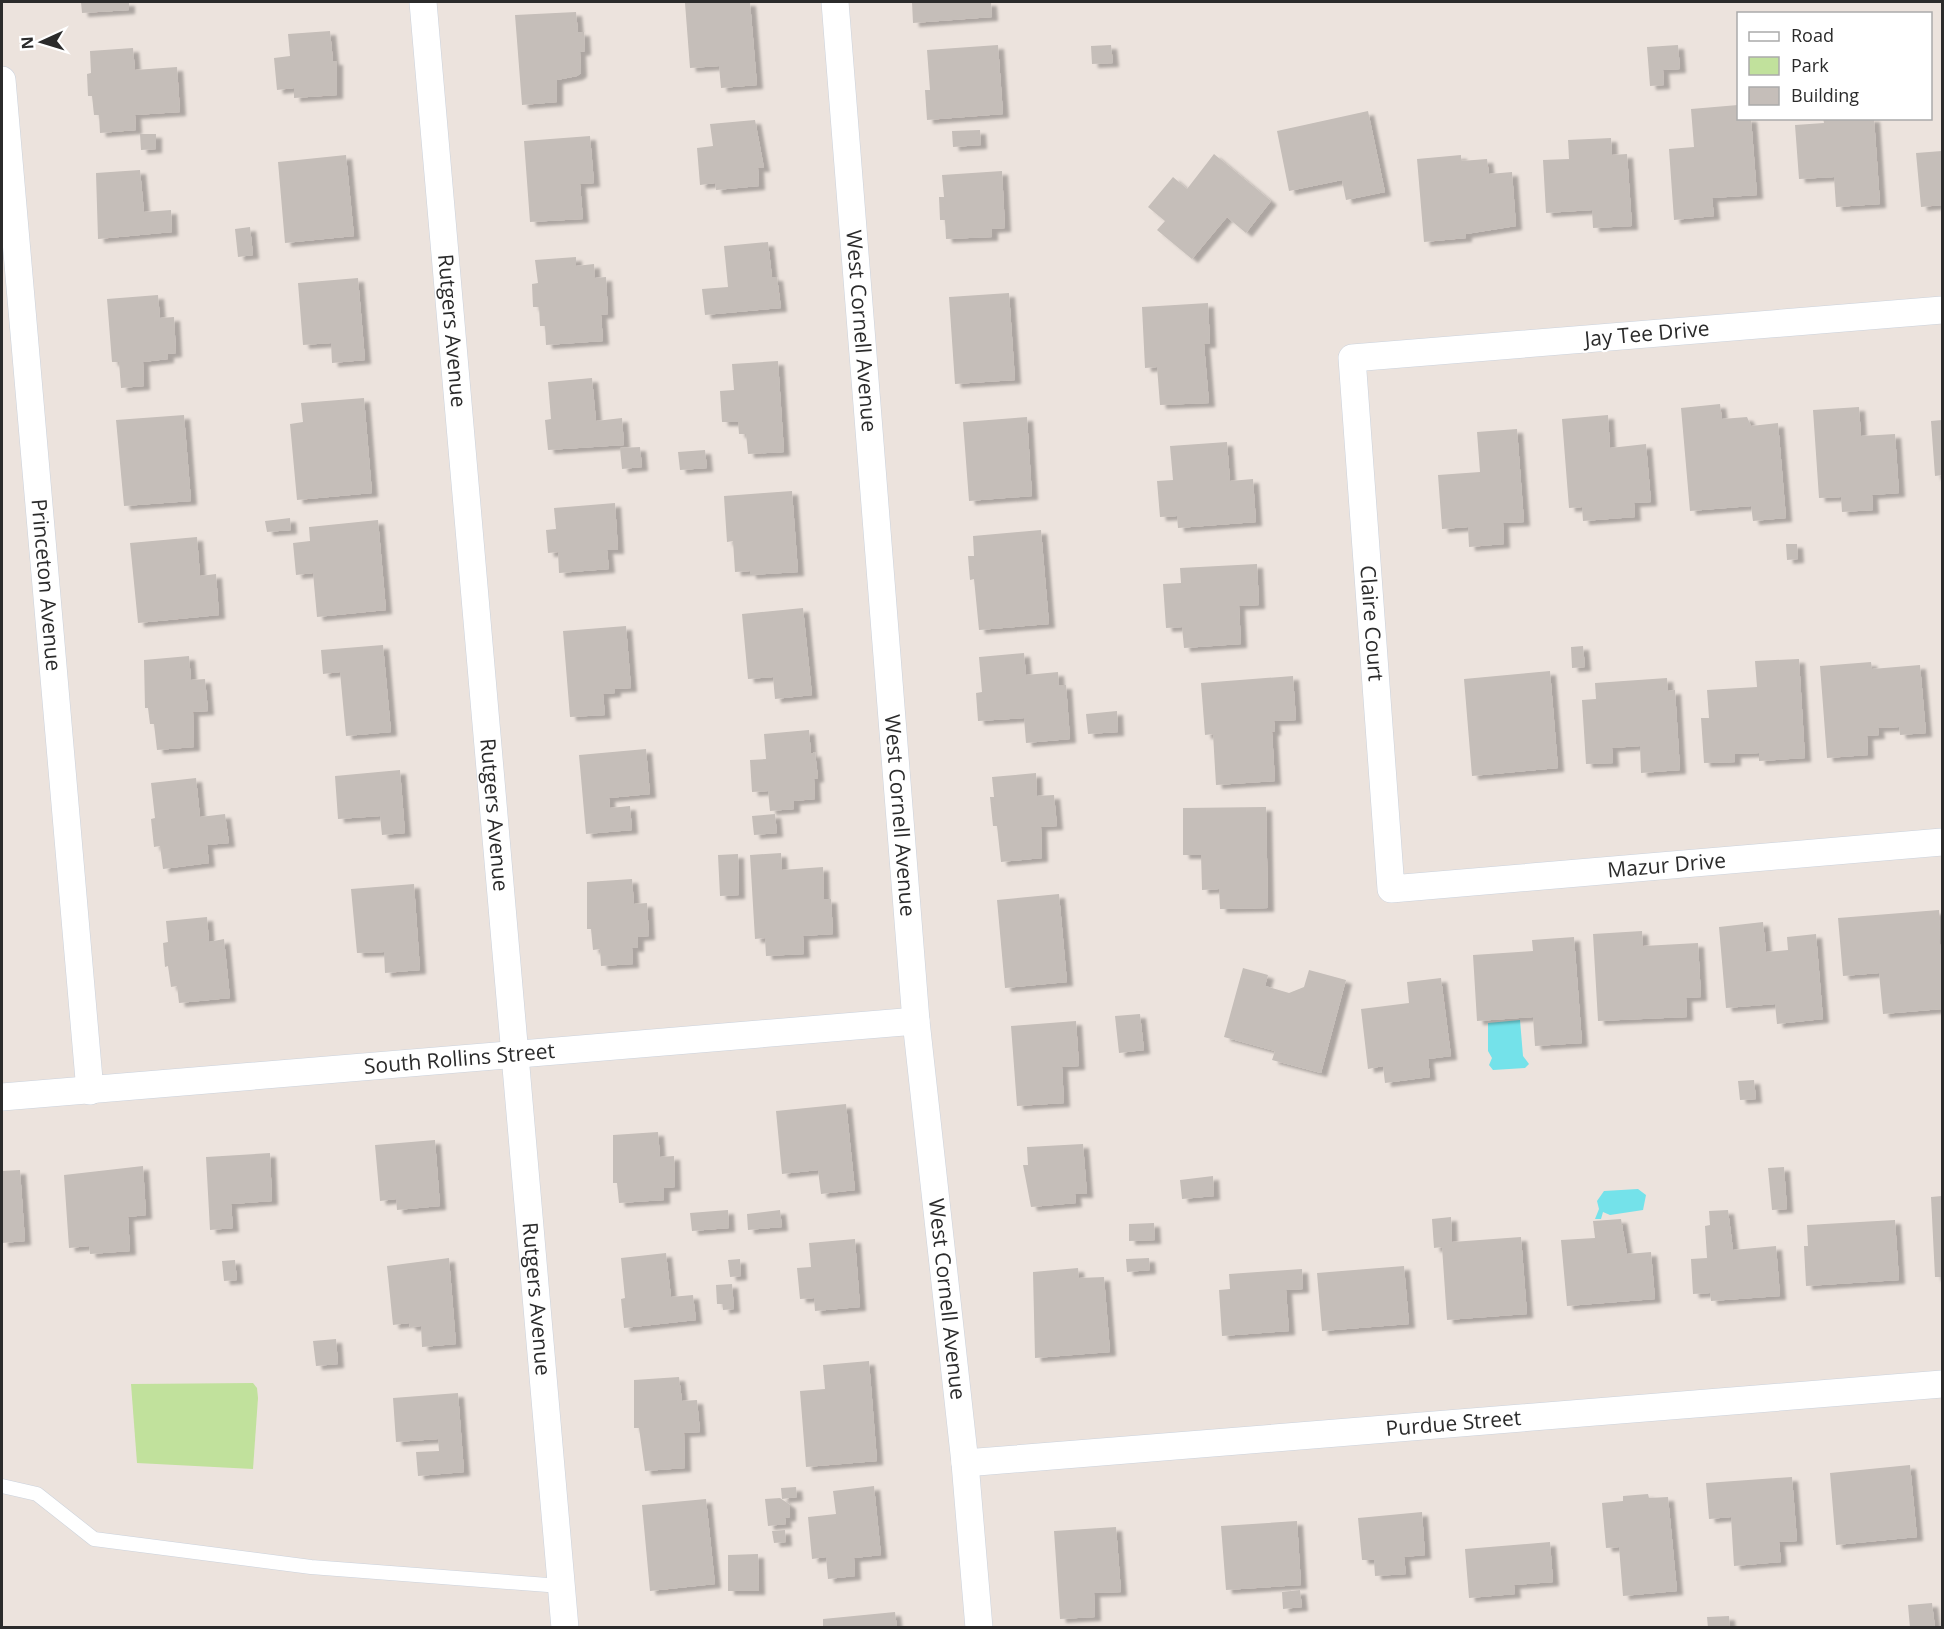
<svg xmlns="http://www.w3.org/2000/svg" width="1944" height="1629" font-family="'Open Sans',sans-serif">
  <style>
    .green { fill: #c1e19c }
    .water { fill: #74e2ea }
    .building { fill: #c5beb9; filter: url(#shadow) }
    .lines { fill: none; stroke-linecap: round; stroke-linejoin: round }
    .lane-casing { stroke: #cbd2dc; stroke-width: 15 }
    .street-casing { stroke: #cbd2dc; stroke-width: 28 }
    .lane { stroke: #fff; stroke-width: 14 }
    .street { stroke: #fff; stroke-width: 27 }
    .labels { text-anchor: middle; stroke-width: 4.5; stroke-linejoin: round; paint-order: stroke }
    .street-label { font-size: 21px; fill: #2b2b2b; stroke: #fff }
  </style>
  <defs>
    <filter id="shadow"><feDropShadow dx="6" dy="4" stdDeviation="1.5" flood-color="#0004"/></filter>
  </defs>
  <rect width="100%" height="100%" fill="#ece3dd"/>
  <path class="green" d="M253 1383 257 1388 258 1398 253 1469 137 1463 131 1384Z"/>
  <path class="water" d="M1520 1020 1523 1056 1529 1064 1525 1068 1493 1070 1489 1065 1492 1058 1488 1051V1023Z
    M1638 1189 1646 1195 1643 1210 1610 1215 1603 1212 1601 1219H1595L1599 1209 1597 1201 1604 1191Z"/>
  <path class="building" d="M81 2H129V10L82 13Z
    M710 2H750L757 85 721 88 719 66 690 68 685 3Z
    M912 2H991L992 17 913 23Z
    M576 12 578 32H584L585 51 580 52 581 73 577 76 557 80V102L522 105 515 15Z
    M330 31 333 61H337V95L294 98V88L277 90 274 58 290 56 288 34Z
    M998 45 1003 114 927 120 925 90H930L927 50Z
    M1111 45 1113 63 1092 64 1091 46Z
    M1678 45 1680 69 1663 70 1664 85 1650 86 1647 47Z
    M133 48 135 70 177 67 180 112 135 115 136 130 100 133 99 115H94L92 96H88L87 74 91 73 90 51Z
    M1738 105V118H1751L1757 195 1712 198 1714 216 1674 220 1669 149 1694 147 1691 109Z
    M1368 111 1385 192 1346 200 1342 180 1289 191 1277 131Z
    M1823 118H1874L1880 204 1836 207 1834 177 1799 179 1795 125 1824 123Z
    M755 120 764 168H758L759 186 716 190 715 183 700 185 697 148 713 146 710 124Z
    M980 130 981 145 953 147 952 131Z
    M140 134H156V149L141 150Z
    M590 136 594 183 580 184 583 219 530 222 524 141Z
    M1611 138 1612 155 1627 154 1632 226 1593 228 1592 210 1546 213 1543 160 1569 159 1568 140Z
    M1942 151V205L1921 207 1916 153Z
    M1214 154 1271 201 1246 233 1227 217 1192 259 1157 230 1165 221 1148 207 1173 177 1187 189Z
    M346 155 354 236 285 243 278 162Z
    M1461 155V161L1487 159 1489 174 1512 172 1516 226 1466 234V238L1424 242 1417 159Z
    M140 170 144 212 171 210 172 232 98 239 96 173Z
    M1002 171 1005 228 992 229V237L946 239 945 220H940L939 197H944L942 175Z
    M250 227 253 255 238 257 235 229Z
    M768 242 772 277H777L781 308 705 315 702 289 728 287 724 246Z
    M576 257V266L594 264 595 278 606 277 608 314 601 315 603 341 546 345 545 326H540L539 307H533L532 284 538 283 535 260Z
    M358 278 365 360 332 363 331 343 303 345 298 283Z
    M1009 293 1015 380 955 384 949 297Z
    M158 295 160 318 174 317 176 353 168 354V359L143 362 144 386 121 388 119 362H112L107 299Z
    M1208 303 1210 344H1204L1209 403 1160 405 1157 367 1145 368 1142 307Z
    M778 361 784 452 748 454 746 434H739L738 422H722L720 391 734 390 732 364Z
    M592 378 596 421 622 418 624 445 548 450 545 420 551 419 548 382Z
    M364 398 372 493 297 500 290 424 303 422 301 403Z
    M1720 404 1722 419 1747 417 1751 426 1778 423 1786 518 1753 521 1751 506 1690 511 1681 408Z
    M1859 407 1861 436 1895 434 1899 493 1872 495 1873 510 1842 512 1841 497 1819 498 1813 410Z
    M184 415 191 501 124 506 116 420Z
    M1608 415 1610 448 1646 444 1651 502 1634 503 1635 517 1583 521 1582 507 1569 508 1562 419Z
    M1027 417 1032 496 969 501 963 422Z
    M1942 420V475L1935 476 1931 421Z
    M1517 429 1524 522 1503 523 1504 544 1469 547 1468 527 1442 529 1438 475 1480 472 1477 432Z
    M1227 442 1230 481 1253 479 1256 522 1178 528 1177 516 1160 517 1157 481 1173 480 1170 446Z
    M640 447 642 467 622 469 620 448Z
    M705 450 707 468 680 470 678 452Z
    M792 491 798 572 750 575V571L735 572 733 541 727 542 724 496Z
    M615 503 618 550H607L609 569 559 573 558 552 548 553 546 530 556 529 554 508Z
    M290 518 291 530 267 532 265 521Z
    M378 520 386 610 317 617 313 573 296 575 293 543 310 541 309 527Z
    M1041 530 1049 624 979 630 974 579 970 580 968 556H974L973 536Z
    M197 537 200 576 216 574 219 615 138 623 130 543Z
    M1786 544H1797L1798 559 1787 560Z
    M1257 564 1259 605 1239 606 1241 644 1184 648 1182 627 1166 628 1163 584 1181 583 1180 568Z
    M803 608 812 695 775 699 773 677 748 679 742 614Z
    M626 626 631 688 615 689V693L603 694 605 715 570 717 563 631Z
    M383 645 391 732 346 736 340 672 323 674 321 650Z
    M1583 646 1585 667 1572 668 1571 647Z
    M1024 653 1026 675 1058 672 1059 685H1066L1070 739 1026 743 1024 718 978 721 976 693 982 692 979 657Z
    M189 656 191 680 205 679 208 711 193 712 194 747 157 750 154 724H150L148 708H145L144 660Z
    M1799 659 1805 758 1759 761V753L1735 754V762L1704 763 1701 718H1709L1707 690 1757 687 1755 661Z
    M1871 662 1872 669 1920 665 1926 733 1900 735 1899 727 1878 728 1879 735 1867 736 1868 755 1827 758 1820 666Z
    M1550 671 1558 768 1472 776 1464 679Z
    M1293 676 1296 720 1274 721 1275 731 1272 732 1275 781 1216 785 1213 734 1205 735 1201 683Z
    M1667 678 1668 691 1675 690 1680 770 1641 773 1640 746 1612 748 1613 763 1586 764 1582 700 1596 699 1595 683Z
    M1117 711 1118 732 1088 734 1086 714Z
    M809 730 811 754 815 752 818 778 814 779 815 799 794 801V809L770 811 768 791 752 792 750 760 766 759 764 734Z
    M646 749 650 794 609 798 610 808 630 806 632 830 586 834 579 755Z
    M400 770 405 833 382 835 380 816 338 819 335 776Z
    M1036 773 1037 796 1054 795 1057 826 1041 827 1042 858 1001 862 997 826H993L990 797H994L992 777Z
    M196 778 200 817 225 814 229 843 207 845 209 863 163 869 160 846 154 847 151 819 155 818 151 783Z
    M1266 807 1268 908 1220 909 1219 889 1202 890 1201 855H1183V808Z
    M775 814 777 833 754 835 752 816Z
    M781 853 782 870 823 867 824 899H831L833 934 803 936 804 954 766 956 765 938 755 939 750 855Z
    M738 854 739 895 720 896 718 855Z
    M632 879 634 904 647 903 649 936 638 937V948H632L633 964 601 966 600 949 593 950 591 929H587V882Z
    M414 884 420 970 385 973 384 952 357 953 351 889Z
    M1059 894 1067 982 1005 988 997 900Z
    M1939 910 1942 1009 1883 1014 1879 973 1843 976 1838 918Z
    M207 917 209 942 224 939 230 998 179 1003 177 986 171 987 168 966 165 967 163 943 168 942 166 921Z
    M1763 922 1766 952 1788 950 1787 937 1816 934 1823 1019 1777 1024 1775 1004 1726 1008 1719 927Z
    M1642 931 1643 946 1698 943 1701 997 1686 998 1687 1017 1598 1021 1593 934Z
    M1574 937 1582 1043 1535 1046 1533 1017 1477 1021 1473 955 1533 951 1532 940Z
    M1243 968 1268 975 1265 986 1289 993 1304 987 1309 970 1346 980 1321 1073 1272 1060 1275 1051 1224 1037Z
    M1441 978 1451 1056 1428 1059 1430 1077 1385 1083 1383 1066 1368 1069 1361 1009 1409 1003 1407 982Z
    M1140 1014 1144 1050 1119 1053 1115 1016Z
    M1076 1021 1079 1066 1062 1067 1064 1103 1017 1106 1011 1026Z
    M1754 1080 1756 1099 1740 1100 1738 1081Z
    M846 1104 855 1190 821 1194 818 1170 782 1174 776 1111Z
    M658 1132 660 1157 674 1156 675 1187 664 1188V1200L619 1203 617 1183H613V1135Z
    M435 1140 440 1206 397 1210 396 1199 380 1201 375 1145Z
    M1083 1144 1087 1194H1075L1076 1203 1031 1207 1023 1165H1028L1027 1147Z
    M270 1153 272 1201 231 1204 233 1228 210 1230 206 1157Z
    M143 1166 146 1215 128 1217 130 1251 90 1254 89 1246 69 1248 64 1175Z
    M1784 1167 1787 1209 1772 1210 1768 1168Z
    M20 1170 25 1241 2 1243V1171Z
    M1213 1176 1214 1196 1182 1199 1180 1180Z
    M1942 1196V1277H1935L1931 1197Z
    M728 1210 729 1228 692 1231 690 1213Z
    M780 1210 782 1227 748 1230 747 1214Z
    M1728 1210 1733 1250 1776 1246 1780 1296 1711 1301 1710 1293 1693 1294 1691 1259 1707 1258 1705 1226 1710 1225 1709 1211Z
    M1451 1217 1452 1242 1521 1237 1527 1314 1447 1320 1442 1247 1434 1248 1432 1219Z
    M1621 1219 1627 1254 1651 1252 1655 1299 1567 1306 1561 1240 1595 1238 1593 1221Z
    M1895 1220 1899 1280 1806 1286 1804 1246H1808L1807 1225Z
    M1154 1223 1155 1240 1129 1241V1224Z
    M855 1239 860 1307 815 1311 814 1298 800 1299 797 1268 811 1267 809 1243Z
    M666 1253 671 1297 693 1295 696 1320 624 1328 621 1299 625 1298 621 1258Z
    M449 1258 456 1344 422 1347 421 1326 410 1327 409 1323 393 1325 387 1266Z
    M1149 1258 1150 1270 1127 1272 1126 1259Z
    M740 1259 741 1276 730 1277 728 1260Z
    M235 1260 237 1280 224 1281 222 1261Z
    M1404 1266 1409 1324 1322 1331 1317 1273Z
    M1078 1268 1079 1278 1104 1277 1110 1352 1035 1358 1033 1272Z
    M1302 1269 1303 1289 1286 1290 1289 1331 1222 1336 1219 1290 1230 1289 1229 1274Z
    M732 1284 734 1309 723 1310V1304H717L716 1285Z
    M336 1339 338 1364 316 1366 313 1341Z
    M869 1361 877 1461 806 1467 800 1391 825 1389 823 1365Z
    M679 1377 682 1401 697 1400 700 1432 684 1433 685 1468 645 1471 639 1428H634V1380Z
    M458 1393 464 1472 418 1476 416 1452 439 1451 438 1439 396 1442 393 1398Z
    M1910 1465 1917 1537 1836 1545 1830 1473Z
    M1792 1477 1797 1541 1779 1542 1781 1562 1734 1566 1731 1517 1709 1519 1706 1483Z
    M874 1486 881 1555 854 1558 855 1576 828 1579 826 1557 812 1559 808 1517 836 1514 833 1491Z
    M796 1487 797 1497 782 1499 781 1488Z
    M1648 1494 1649 1498 1668 1497 1677 1591 1623 1596 1619 1547 1606 1548 1602 1503 1623 1501V1496Z
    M780 1498 790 1505V1517L785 1518 786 1524 768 1526 765 1499Z
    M706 1499 715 1584 650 1591 642 1505Z
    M1422 1512 1425 1555 1404 1557 1406 1574 1375 1576 1374 1560H1362L1358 1518Z
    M1297 1521 1301 1585 1226 1590 1221 1526Z
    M1116 1527 1121 1592 1094 1593 1095 1617 1060 1619 1054 1531Z
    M785 1530 786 1542 774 1543 772 1531Z
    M1550 1542 1553 1582 1514 1585 1515 1594 1469 1598 1465 1549Z
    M758 1554 759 1591H728V1555Z
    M1300 1590 1302 1607 1283 1609 1282 1592Z
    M1932 1603 1935 1628H1910L1908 1605Z
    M895 1612 897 1628H823V1619Z
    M1729 1616 1730 1628H1708L1707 1617Z"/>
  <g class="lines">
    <g class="lane-casing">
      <path id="lane" d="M2 1486 37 1494 94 1539 311 1567 561 1586"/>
    </g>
    <g class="street-casing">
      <g id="street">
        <path id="s1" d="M423 2 565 1628"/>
        <path id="s2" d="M835 2 916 1021 965 1463 979 1628"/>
        <path id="s3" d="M2 80 90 1091"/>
        <path id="s4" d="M1942 310 1352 358 1391 889 1942 842"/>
        <path id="s5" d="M2 1097 916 1021"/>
        <path id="s6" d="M965 1463 1942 1384"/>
      </g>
    </g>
    <use href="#lane" class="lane"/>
    <use href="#street" class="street"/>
  </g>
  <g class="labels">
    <g class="street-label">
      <text dy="7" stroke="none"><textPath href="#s1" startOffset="330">Rutgers Avenue</textPath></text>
      <text dy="7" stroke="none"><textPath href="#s2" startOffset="330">West Cornell Avenue</textPath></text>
      <text transform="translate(1647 334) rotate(-5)" y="7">Jay Tee Drive</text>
      <text dy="7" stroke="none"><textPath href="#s3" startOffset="507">Princeton Avenue</textPath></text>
      <text dy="7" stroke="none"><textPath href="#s4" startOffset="858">Claire Court</textPath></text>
      <text dy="7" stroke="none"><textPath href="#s1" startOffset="816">Rutgers Avenue</textPath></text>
      <text dy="7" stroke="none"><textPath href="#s2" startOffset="816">West Cornell Avenue</textPath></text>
      <text dy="7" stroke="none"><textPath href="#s4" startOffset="1401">Mazur Drive</textPath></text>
      <text dy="7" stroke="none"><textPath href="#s5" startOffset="459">South Rollins Street</textPath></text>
      <text dy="7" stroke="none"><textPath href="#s1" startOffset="1302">Rutgers Avenue</textPath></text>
      <text dy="7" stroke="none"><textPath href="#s2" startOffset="1302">West Cornell Avenue</textPath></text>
      <text dy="7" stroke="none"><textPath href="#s6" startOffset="490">Purdue Street</textPath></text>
    </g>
  </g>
  <rect width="1944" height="1629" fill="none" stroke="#2b2b2b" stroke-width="6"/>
  <rect x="1737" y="12" width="195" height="108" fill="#ffffff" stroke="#aaaaaa" stroke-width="1.5"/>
  <rect x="1749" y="32" width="30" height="9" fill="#ffffff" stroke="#aaaaaa" stroke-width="1.5"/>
  <text x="1791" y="42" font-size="18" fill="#2b2b2b">Road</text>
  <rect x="1749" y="57" width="30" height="18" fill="#c1e19c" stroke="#aaaaaa" stroke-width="1.5"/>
  <text x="1791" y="72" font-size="18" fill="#2b2b2b">Park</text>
  <rect x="1749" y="87" width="30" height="18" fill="#c5beb9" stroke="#aaaaaa" stroke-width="1.5"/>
  <text x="1791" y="102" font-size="18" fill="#2b2b2b">Building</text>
  <g transform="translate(42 42) rotate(266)" stroke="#ffffff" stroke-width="4.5" paint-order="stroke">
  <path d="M0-4.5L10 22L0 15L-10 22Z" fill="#2b2b2b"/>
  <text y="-9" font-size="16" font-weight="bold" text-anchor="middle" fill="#2b2b2b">N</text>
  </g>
</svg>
